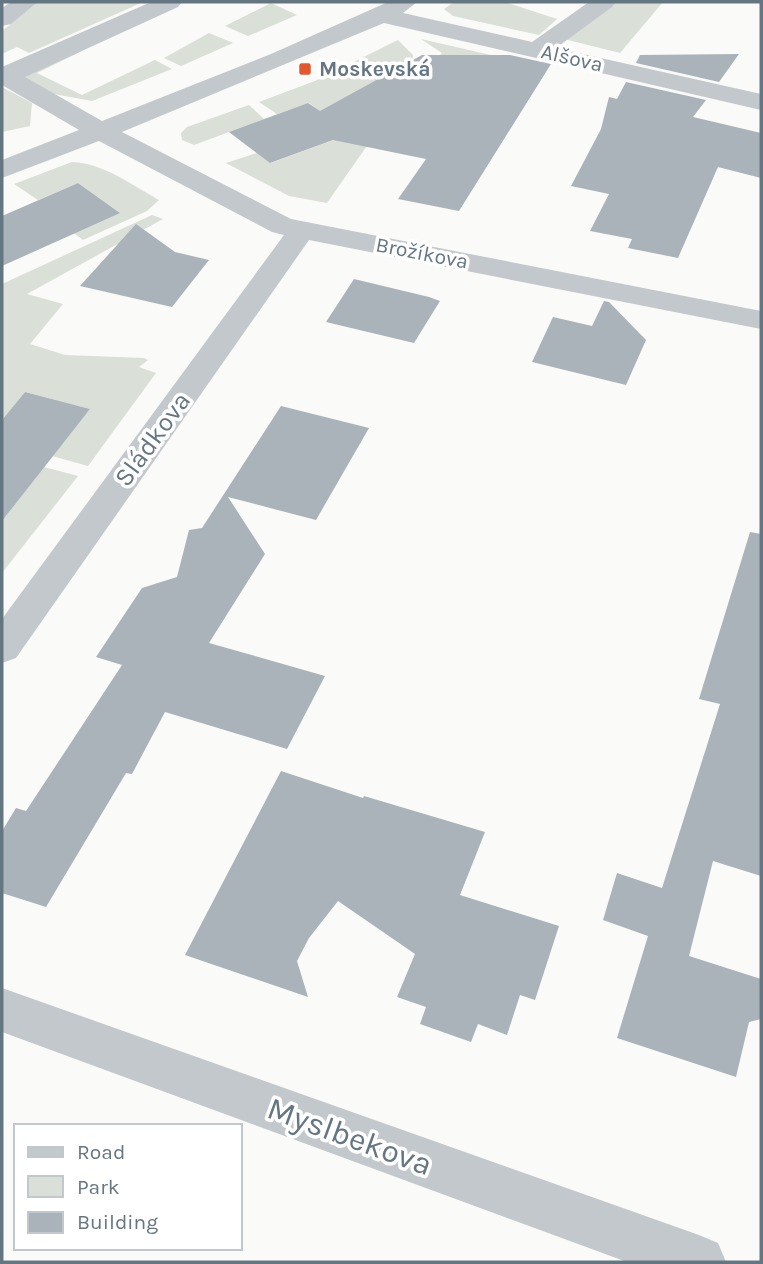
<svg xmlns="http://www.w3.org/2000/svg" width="763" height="1264" font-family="Karla,sans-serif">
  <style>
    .green { fill: #dadfd7 }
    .building { fill: #aab3b9 }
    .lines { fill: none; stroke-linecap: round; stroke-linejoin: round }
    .minor { fill: #c3c8cc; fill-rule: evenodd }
    .poi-dot { fill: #e4572e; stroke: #fff; stroke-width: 2.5 }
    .labels { text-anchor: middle; stroke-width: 7; stroke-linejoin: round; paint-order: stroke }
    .far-street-label { font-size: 21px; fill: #657683; stroke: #fff }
    .far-poi-label { font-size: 21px; font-weight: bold; fill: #657683; stroke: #fff; text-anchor: start }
    .street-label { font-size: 26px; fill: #657683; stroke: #fff }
    .near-street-label { font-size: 32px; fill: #657683; stroke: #fff }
  </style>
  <rect width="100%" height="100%" fill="#fafaf8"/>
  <path class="green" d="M38 2H143L29 53 17 47 2 54V31Z
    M454 2H505L557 19 539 35 453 16 444 9Z
    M616 2H663L620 53 564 39Z
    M271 3 297 15 248 36 225 26Z
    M209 33 233 43 181 66 164 58Z
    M421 39 508 59 378 130 327 203 289 196 226 163 257 153 271 163 350 134 309 103 277 114 259 102 315 81 398 40 413 55V60L366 86 435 60 442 53Z
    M74 49 82 51 37 73 82 95 155 60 172 69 92 101 48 93 15 76Z
    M2 87 32 103 30 126 2 132Z
    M249 105 264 119 194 145 182 140 181 133 187 127Z
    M72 162C103 163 132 185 159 200L147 211 83 240 74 233 119 212 78 183 38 200 14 184Z
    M152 215 163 219 27 294 63 304 30 344 65 355 144 358 148 360 139 367 156 373 88 466 52 456 90 409 25 392 2 420V284Z
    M44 467 78 476 2 573V521Z"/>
  <path class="building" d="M739 54 719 82 636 63 640 55Z
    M422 55H510L551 64 459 211 398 199 426 159 333 140 270 163 229 132 308 103 320 111Z
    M626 82 706 100 693 117 761 133V178L718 167 678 258 628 248 632 239 590 231 609 194 571 186 601 129 609 97 617 99Z
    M78 183 120 213 2 266V216Z
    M136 224 175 252 209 260 172 307 80 286Z
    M354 279 429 297 440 301 414 343 326 322Z
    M604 301 609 302 646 340 626 385 532 362 553 317 592 326Z
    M25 392 90 409 2 521V420Z
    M281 406 369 428 316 520 228 497 265 554 209 643 325 676 287 749 165 712 132 774 126 773 46 907 2 893V831L16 808 26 811 122 665 96 657 142 588 177 577 189 530 202 528Z
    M750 532 761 534V876L713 861 689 956 761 979V1019L749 1022 736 1077 617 1038 648 936 603 920 617 873 662 888 720 704 699 699Z
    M281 771 363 798 364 796 485 832 460 895 559 926 535 1000 520 995 507 1035 478 1024 471 1042 420 1024 426 1007 397 997 415 954 338 901 309 938 297 961 308 997 185 955Z"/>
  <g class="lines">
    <path class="minor" d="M11 2H38L11 24 2 26V8Z
      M151 2H182L178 7 25 77 102 121 271 54 388 2H417L403 13 532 42 589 2H616L612 7 556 48 761 94V110L384 23 122 132 291 219 761 311V329L309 240 16 658 2 663V619L284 235 272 232 99 141 2 178V160L79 130 2 85V67Z
      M2 988 699 1235 718 1243 726 1262H627L2 1032Z"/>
  </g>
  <rect class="poi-dot" x="298" y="62" width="14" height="14" rx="3.5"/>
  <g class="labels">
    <g class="far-street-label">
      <text transform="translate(572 58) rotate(13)" y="7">Alšova</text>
      <text transform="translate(422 253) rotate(11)" y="7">Brožíkova</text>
    </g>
    <g class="far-poi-label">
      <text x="319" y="76">Moskevská</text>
    </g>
    <g class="street-label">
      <text transform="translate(152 439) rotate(-54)" y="9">Sládkova</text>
    </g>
    <g class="near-street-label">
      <text transform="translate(350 1136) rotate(20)" y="11">Myslbekova</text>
    </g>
  </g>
  <rect width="763" height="1264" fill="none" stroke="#657683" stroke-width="7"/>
  <rect x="14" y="1124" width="228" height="126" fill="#ffffff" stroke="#c1c8cd" stroke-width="2"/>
  <rect x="28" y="1147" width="35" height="10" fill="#c3c8cc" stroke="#c1c8cd" stroke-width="2"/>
  <text x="77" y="1159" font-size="21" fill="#657683">Road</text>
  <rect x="28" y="1176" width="35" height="21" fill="#dadfd7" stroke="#c1c8cd" stroke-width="2"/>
  <text x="77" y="1194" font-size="21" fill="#657683">Park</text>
  <rect x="28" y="1212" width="35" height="21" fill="#aab3b9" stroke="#c1c8cd" stroke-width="2"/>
  <text x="77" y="1229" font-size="21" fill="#657683">Building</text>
</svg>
